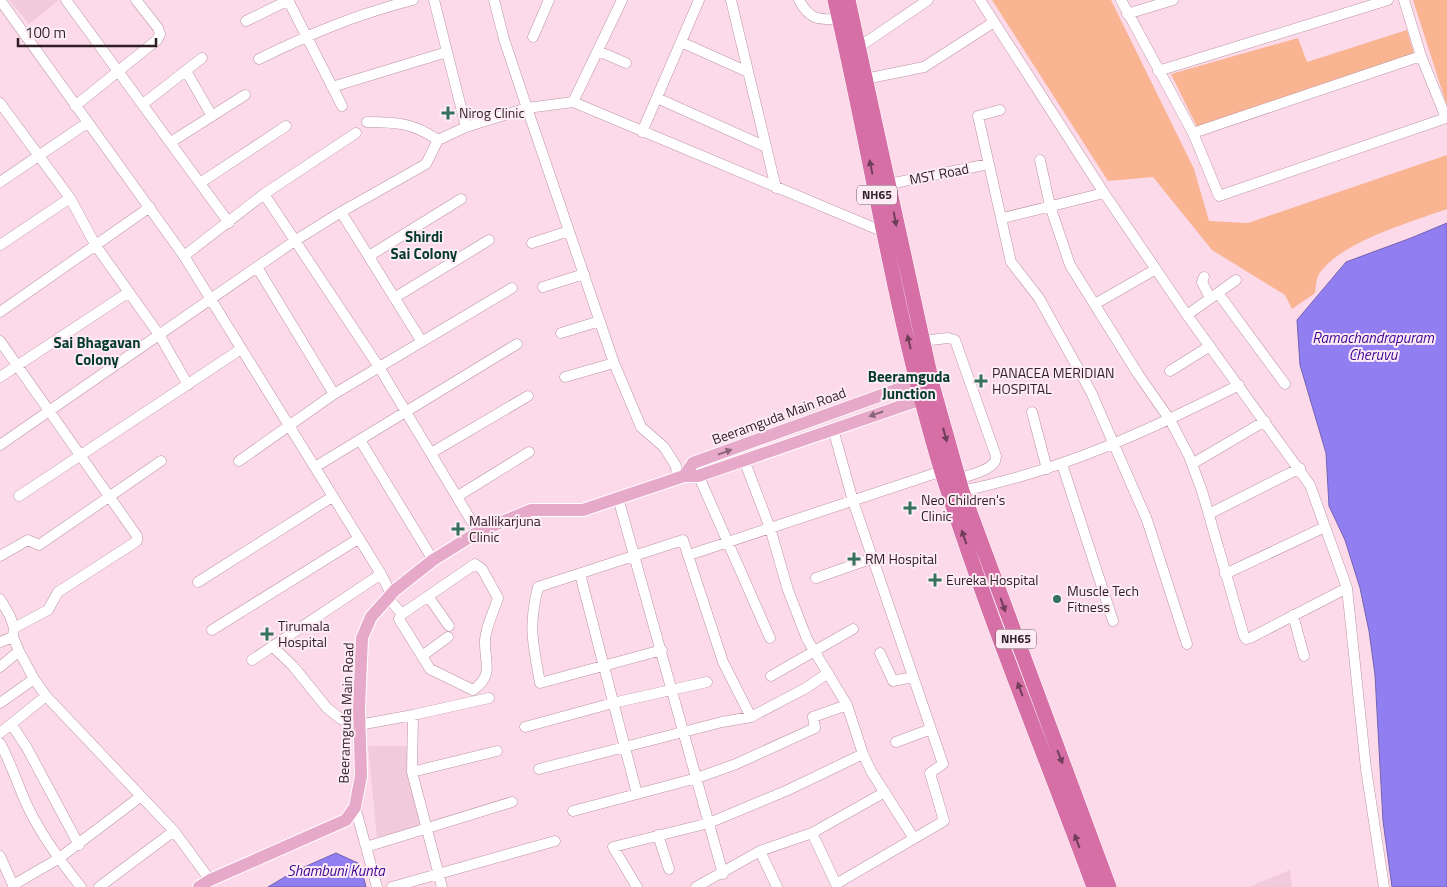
<svg xmlns="http://www.w3.org/2000/svg" width="1447" height="887" font-family="'Titillium Web',sans-serif">
  <style>
    .built { fill: #f1cadb }
    .green { fill: #f9b491 }
    .water { fill: #917ff1; stroke: #7362b4 }
    .lines { fill: none; stroke-linecap: round; stroke-linejoin: round }
    .minor-casing { stroke: #bb93a6; stroke-width: 11 }
    .major-casing { stroke: #fff; stroke-width: 14 }
    .highway-casing { stroke: #fff; stroke-width: 16 }
    .minor { stroke: #fff; stroke-width: 10 }
    .major { stroke: #e6a9ca; stroke-width: 12 }
    .highway { stroke: #d66fa6; stroke-width: 15 }
    .oneway { fill: #713e59 }
    .oneway2 { fill: #8a6478 }
    .poi-dot { fill: #35715c; stroke: #feecf4; stroke-width: 2 }
    .labels { text-anchor: middle; stroke-width: 4; stroke-linejoin: round; paint-order: stroke }
    .shield { fill: #feecf4; stroke: #6c5c64; stroke-width: 1 }
    .shield-label { font-size: 12px; font-weight: bold; fill: #2e1e26 }
    .poi-label { font-size: 14px; fill: #2e1e26; stroke: #feecf4; text-anchor: start }
    .street-label { font-size: 14px; fill: #2e1e26; stroke: #feecf4 }
    .neighbourhood-label { font-size: 15px; font-weight: bold; fill: #043a2b; stroke: #feecf4 }
    .water-label { font-size: 15px; font-style: italic; fill: #3f0496; stroke: #feecf4 }
  </style>
  <rect width="100%" height="100%" fill="#fcdae9"/>
  <path class="built" d="M9 0H59L29 24Z
    M368 746H407L411 785 422 830 377 837Z
    M1290 870 1292 887H1249Z"/>
  <path class="green" d="M992 0H1111L1194 169 1209 221 1248 223 1447 155V209C1411 222 1340 242 1319 274 1316 279 1316 287 1315 293L1292 309 1285 295 1212 250 1153 177 1108 181Z
    M1413 0H1447V106Z
    M1407 30 1414 54 1197 127 1171 74 1298 38 1307 62Z"/>
  <path class="water" d="M1447 223V887H1392L1383 821 1375 675 1369 631 1360 588 1345 540 1329 506 1326 453 1300 365 1297 320 1346 262 1411 238Z
    M336 853 360 864 366 887H268L293 872Z"/>
  <g class="lines">
    <g class="minor-casing">
      <path id="minor" d="M0 0 184 256 381 574 391 594
        M66 0 229 223
        M288 0 342 106
        M434 0 466 127
        M494 0 504 39 527 108 614 363 641 427 664 447 676 466 677 479
        M731 0 776 188
        M799 0C810 20 818 20 840 19
        M980 0 1104 193 1187 315 1310 485 1347 588 1366 769 1384 887
        M1121 0 1193 133 1219 196 1446 118 1421 56 1404 0
        M1127 14 1173 0
        M246 21 289 0
        M533 37 549 0
        M681 42 748 72
        M859 47 928 0
        M598 51 626 63
        M259 59C310 34 357 14 413 0
        M186 71 212 116
        M1158 71 1388 0
        M865 79 924 67 994 22
        M332 87 447 52
        M657 98 766 147
        M573 102 622 0
        M0 103 70 198 96 246 160 336 188 385
        M143 104 202 58
        M75 106 157 40 160 34 158 28 136 0
        M1000 110 978 116 1011 262 1039 298 1091 392 1147 520 1187 644
        M367 122C397 122 413 123 438 140
        M642 132 699 0
        M1193 133 1421 56
        M171 142 245 95
        M1040 160 1050 206 1070 265 1138 374 1170 420 1189 456 1202 491 1244 636 1246 639 1250 638 1347 588
        M0 182 87 123
        M200 183 286 126
        M889 184 989 164
        M264 194 379 367 478 532
        M341 212 422 342
        M1003 218 1104 193
        M532 243 569 231
        M0 245 70 198
        M184 256 264 194 356 133
        M369 256 461 199
        M257 267 334 394
        M1204 277 1202 282 1210 298
        M543 287 584 274
        M1218 293 1285 384
        M394 298 489 240
        M1095 304 1156 269
        M0 312 150 207
        M1187 315 1236 280
        M561 333 600 321
        M0 341 137 536V541L58 592 48 610 14 628
        M922 341 948 338 955 340 996 456C997 470 969 475 958 479
        M1170 371 1210 346
        M0 377 129 292
        M565 377 614 363
        M1032 412 1047 469
        M360 440 433 560
        M0 445 296 240 341 212 426 164 438 140 466 127 527 108 573 102 884 232
        M431 453 528 396
        M744 460 770 528 788 590 807 639 847 705 863 754 871 771 913 837
        M239 461 334 394 512 288
        M1062 464 1113 621
        M1192 464 1265 421
        M315 467 517 344
        M696 470 770 638
        M962 491C1063 470 1148 431 1239 385
        M19 496 241 349
        M458 496 529 452
        M618 498 723 874
        M1209 514 1300 468
        M689 555 942 471
        M0 556 28 540 39 545 161 461
        M580 574 637 794
        M1225 574 1325 527
        M816 578 873 558
        M198 582 332 497
        M428 596 449 626
        M388 598 402 614 399 619 430 669 473 690C495 674 484 663 485 640 486 626 494 611 498 598L482 569 475 564 402 614
        M0 599 10 616 14 628 13 637 19 651 34 679 46 696 174 831 210 880
        M1293 615 1304 656
        M212 630 358 539
        M0 642 13 637
        M272 646 293 666 327 708 341 719 359 725 413 715
        M662 650 540 683C533 643 528 628 538 587L683 540 723 662 751 717 806 688 828 673
        M880 653 893 681 913 677
        M422 656 448 637
        M252 660 381 574
        M0 667 19 651
        M771 676 853 629
        M0 703 34 679
        M12 725 27 748 79 845
        M525 727 613 703 707 682
        M0 733 46 696
        M896 742 931 729
        M0 743C11 763 17 783 26 803 40 834 60 861 81 887
        M539 769 722 722 751 717
        M412 772 497 751
        M355 807 377 887
        M573 811 697 778 736 764 815 728 813 717 847 705
        M812 833 836 884 944 821 930 773 943 764 853 501 833 429
        M658 835 669 869
        M366 847 512 802
        M760 851 777 887
        M0 856 13 885 58 859 140 797
        M99 887 174 831
        M392 887 555 841
        M442 887 412 772 413 715 489 698
        M637 887 613 847 709 823 788 790 863 754
        M696 887 760 851 812 833 885 792"/>
    </g>
    <g class="major-casing">
      <path id="major" d="M684 476 693 463 918 382
        M199 887 210 880 346 820 355 807 361 776 359 708 362 638 371 617 395 590 433 560 478 532 531 510H583L684 476H698L922 399"/>
    </g>
    <g class="highway-casing">
      <path id="highway" d="M835 0C872 157 895 318 942 472 986 612 1043 749 1094 887
        M848 0 933 388 962 491 1109 887"/>
    </g>
    <use href="#minor" class="minor"/>
    <use href="#major" class="major"/>
    <use href="#highway" class="highway"/>
  </g>
  <defs><path id="oneway-solid" d="M-6-.8H1V-3.2L6.5 0L1 3.2V.8H-6Z" transform="scale(1.25)"/></defs>
  <g class="oneway">
    <use href="#oneway-solid" transform="translate(871 167) rotate(-102)"/>
    <use href="#oneway-solid" transform="translate(895 219) rotate(80)"/>
    <use href="#oneway-solid" transform="translate(909 342) rotate(-103)"/>
    <use href="#oneway-solid" transform="translate(945 435) rotate(75)"/>
    <use href="#oneway-solid" transform="translate(964 537) rotate(-109)"/>
    <use href="#oneway-solid" transform="translate(1003 605) rotate(70)"/>
    <use href="#oneway-solid" transform="translate(1020 689) rotate(-110)"/>
    <use href="#oneway-solid" transform="translate(1060 757) rotate(69)"/>
    <use href="#oneway-solid" transform="translate(1077 841) rotate(-110)"/>
  </g>
  <g class="oneway2">
    <use href="#oneway-solid" transform="translate(876 414) rotate(161)"/>
    <use href="#oneway-solid" transform="translate(725 452) rotate(-20)"/>
  </g>
  <g class="poi-dot">
    <path d="M445.5 105.5h5v5h5v5h-5v5h-5v-5h-5v-5h5z"/>
    <path d="M978.5 373.5h5v5h5v5h-5v5h-5v-5h-5v-5h5z"/>
    <path d="M907.5 500.5h5v5h5v5h-5v5h-5v-5h-5v-5h5z"/>
    <path d="M455.5 521.5h5v5h5v5h-5v5h-5v-5h-5v-5h5z"/>
    <path d="M851.5 551.5h5v5h5v5h-5v5h-5v-5h-5v-5h5z"/>
    <path d="M932.5 572.5h5v5h5v5h-5v5h-5v-5h-5v-5h5z"/>
    <circle cx="1057" cy="599" r="5"/>
    <path d="M264.5 626.5h5v5h5v5h-5v5h-5v-5h-5v-5h5z"/>
  </g>
  <g class="labels">
    <g class="shield">
      <rect x="857" y="185.5" width="40" height="19" rx="4"/>
      <rect x="996" y="629.5" width="40" height="19" rx="4"/>
    </g>
    <g class="shield-label">
      <text x="877" y="199">NH65</text>
      <text x="1016" y="643">NH65</text>
    </g>
    <g class="poi-label">
      <text x="459" y="118">Nirog Clinic</text>
      <text x="992" y="378">PANACEA MERIDIAN<tspan x="992" dy="16">HOSPITAL</tspan></text>
      <text x="921" y="505">Neo Children's<tspan x="921" dy="16">Clinic</tspan></text>
      <text x="469" y="526">Mallikarjuna<tspan x="469" dy="16">Clinic</tspan></text>
      <text x="865" y="564">RM Hospital</text>
      <text x="946" y="585">Eureka Hospital</text>
      <text x="1067" y="596">Muscle Tech<tspan x="1067" dy="16">Fitness</tspan></text>
      <text x="278" y="631">Tirumala<tspan x="278" dy="16">Hospital</tspan></text>
    </g>
    <g class="street-label">
      <text transform="translate(939 174) rotate(-11)" y="5">MST Road</text>
      <text transform="translate(779 416) rotate(-20)" y="5">Beeramguda Main Road</text>
      <text transform="translate(346 713) rotate(-88)" y="5">Beeramguda Main Road</text>
    </g>
    <g class="neighbourhood-label">
      <text x="424" y="242">Shirdi<tspan x="424" dy="17">Sai Colony</tspan></text>
      <text x="97" y="348">Sai Bhagavan<tspan x="97" dy="17">Colony</tspan></text>
      <text x="909" y="382">Beeramguda<tspan x="909" dy="17">Junction</tspan></text>
    </g>
    <g class="water-label">
      <text x="1373" y="343">Ramachandrapuram<tspan x="1373" dy="17">Cheruvu</tspan></text>
      <text x="336" y="876">Shambuni Kunta</text>
    </g>
  </g>
  <path d="M18 38v8h138v-8" fill="none" stroke="#2e1e26" stroke-width="2.5"/>
  <text x="25" y="38" font-size="15" fill="#2e1e26" stroke="#feecf4" stroke-width="4" paint-order="stroke">100 m</text>
</svg>
